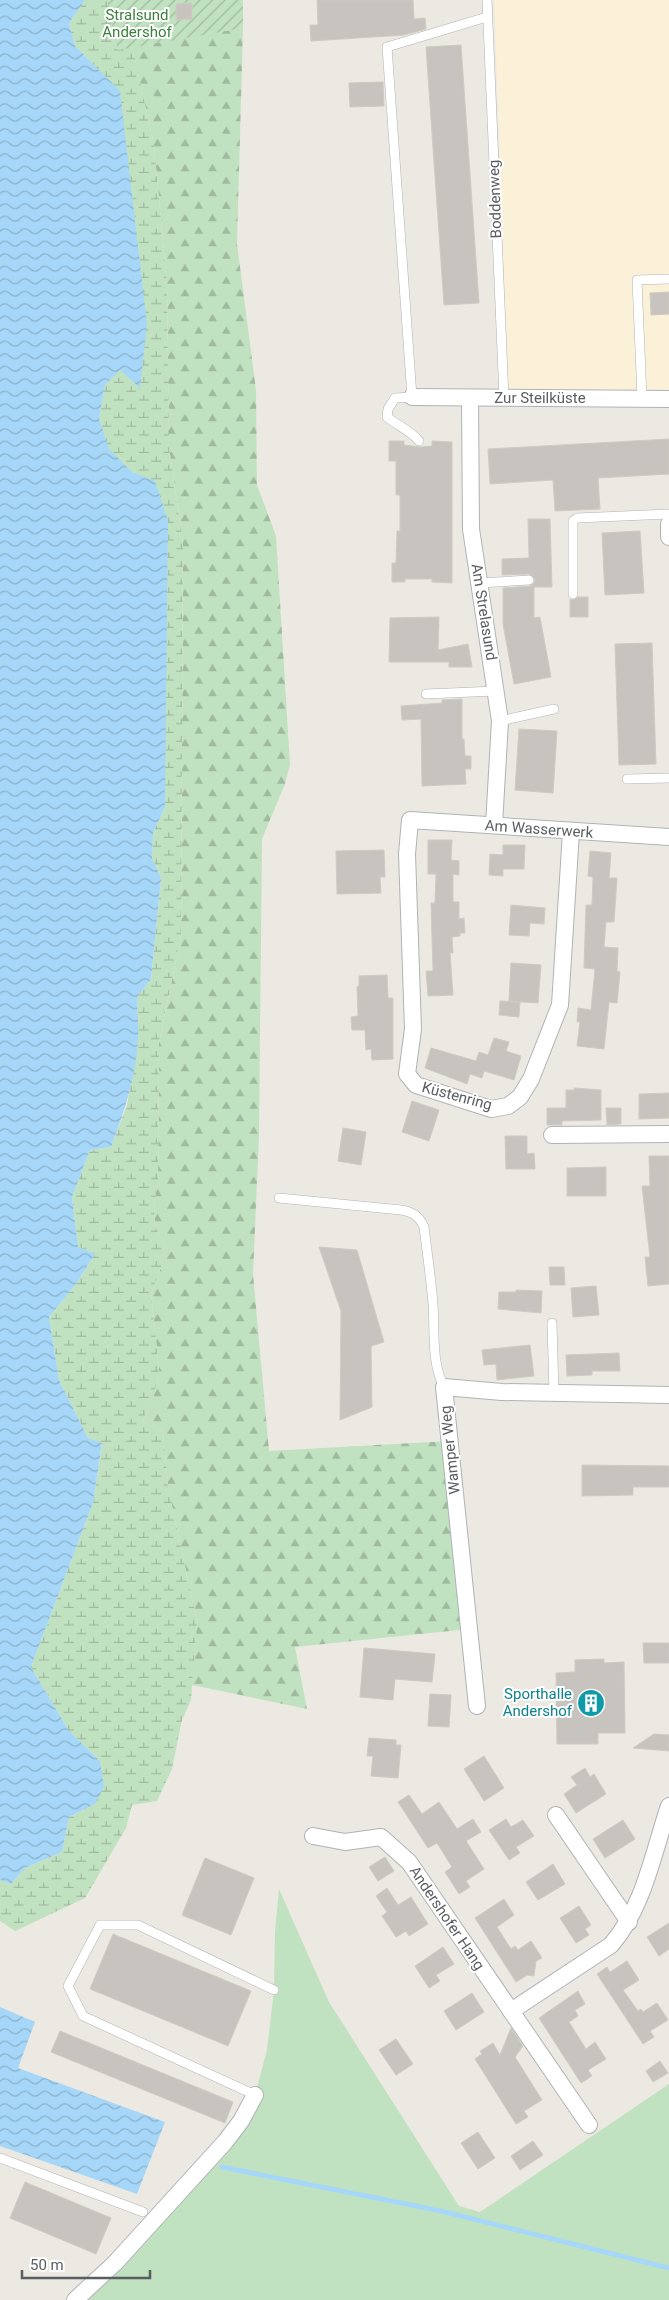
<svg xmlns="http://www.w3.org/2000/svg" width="669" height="2300" font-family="Roboto,sans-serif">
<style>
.commercial{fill:#fbf1d8}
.grass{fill:#c1e2c0}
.forest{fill:url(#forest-firs)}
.wetland{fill:url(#wetland-marsh)}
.garden{fill:url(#garden-furrows)}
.water{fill:url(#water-waves)}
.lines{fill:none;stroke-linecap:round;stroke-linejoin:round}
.stream{stroke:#a6d7f8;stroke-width:5}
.building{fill:#c7c4bf;stroke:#d0cbc1}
.lane-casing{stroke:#afb3b6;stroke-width:10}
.street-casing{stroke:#afb3b6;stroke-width:18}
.lane{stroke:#fff;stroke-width:9}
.street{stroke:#fff;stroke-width:16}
.labels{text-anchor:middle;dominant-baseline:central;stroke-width:4;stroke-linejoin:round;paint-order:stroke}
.park-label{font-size:15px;fill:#3b803b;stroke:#fff}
.street-label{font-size:15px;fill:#5a5e62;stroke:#fff}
.culture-label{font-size:15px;fill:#0d838f;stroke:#fff;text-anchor:end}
</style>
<defs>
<pattern id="forest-firs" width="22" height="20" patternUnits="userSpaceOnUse" patternTransform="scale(1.25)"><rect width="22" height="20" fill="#c1e2c0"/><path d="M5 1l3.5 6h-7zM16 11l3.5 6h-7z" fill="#a0ba9f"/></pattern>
<pattern id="wetland-marsh" width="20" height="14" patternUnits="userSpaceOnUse" patternTransform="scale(1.25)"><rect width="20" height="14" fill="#c1e2c0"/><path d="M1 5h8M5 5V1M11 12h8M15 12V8" fill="none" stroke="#a0ba9f"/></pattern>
<pattern id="garden-furrows" width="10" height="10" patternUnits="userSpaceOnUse" patternTransform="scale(1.25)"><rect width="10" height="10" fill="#c1e2c0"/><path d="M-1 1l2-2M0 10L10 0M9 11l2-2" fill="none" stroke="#a0ba9f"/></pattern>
<pattern id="water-waves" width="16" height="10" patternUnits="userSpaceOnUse" patternTransform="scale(1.25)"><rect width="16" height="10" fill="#a6d7f8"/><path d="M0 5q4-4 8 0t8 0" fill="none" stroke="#8ab2cc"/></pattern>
</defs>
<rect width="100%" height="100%" fill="#ece9e2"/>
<polygon class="commercial" points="494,0 669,0 669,392 508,392"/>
<polygon class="grass" points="279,1889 329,2002 459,2206 480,2212 669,2084 669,2300 75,2300 255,2095 267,2050 274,1990 275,1932"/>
<polygon class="forest" points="243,28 237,244 256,390 257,485 276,536 290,765 285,784 262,839 259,1136 253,1274 269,1451 449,1441 469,1629 295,1647 307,1709 192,1685 197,1622 168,1487 163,1431 142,1422 155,1392 159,1368 151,1294 163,1262 165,1244 155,1227 154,1203 158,1184 159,1042 181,936 183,542 169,448 167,284 154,146 132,46"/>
<polygon class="wetland" points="85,0 122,0 154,146 167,284 169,448 183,542 181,936 159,1042 158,1184 154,1203 155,1227 165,1244 163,1262 151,1294 159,1368 155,1392 142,1422 163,1431 168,1487 197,1622 191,1700 182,1720 172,1769 157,1801 132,1805 126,1828 85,1898 15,1931 0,1921 0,1880 11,1884 25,1868 62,1852 69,1817 95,1804 100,1761 69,1731 31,1667 93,1503 102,1444 88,1438 59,1380 49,1317 76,1284 95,1254 78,1247 72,1197 90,1150 111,1147 127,1105 138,1040 137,997 151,979 161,878 152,858 153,833 165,807 155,482 132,472 109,450 99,418 105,385 120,369 140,387 96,67 75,46 69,23"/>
<polygon class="garden" points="107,0 243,0 243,28 118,50"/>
<g class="water">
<path d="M0 0H85L69 23 75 46 120 91 147 324 140 388 120 370 105 385 99 418 109 449 132 472 155 481 168 520 165 807 153 833 152 858 161 878 151 979 137 997C137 1011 139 1025 138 1039 136 1076 124 1113 111 1147L90 1150 72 1197 78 1247 95 1254 76 1284 49 1317 59 1380 88 1438 102 1443 93 1503 31 1667 69 1731 100 1761 104 1787 95 1804 69 1817 62 1852 25 1868 11 1884 0 1880Z"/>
<polygon points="0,2007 35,2022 18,2068 165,2122 137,2194 0,2146"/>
</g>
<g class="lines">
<polyline class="stream" points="222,2167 441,2211 669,2268"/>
</g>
<g class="building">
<polygon points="317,0 413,0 414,19 425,18 426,29 404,35 311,41 310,25 318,25"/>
<polygon points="192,3 192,19 176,20 176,4"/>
<polygon points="461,45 479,303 444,305 426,47"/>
<polygon points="383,82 384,106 350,107 349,83"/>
<polygon points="669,292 669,314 651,315 650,293"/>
<polygon points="669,439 669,474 598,478 600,509 555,511 553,480 490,484 488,449"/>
<polygon points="389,441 404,441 404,445 420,447 432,446 432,441 452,442 452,583 432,582 432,579 405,579 405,582 392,582 392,563 396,563 397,531 400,531 400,495 396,495 396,461 389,461"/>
<polygon points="528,519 550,519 552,587 534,587 534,618 540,617 551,677 514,684 503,624 503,588 530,586 534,583 535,579 529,574 502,575 502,559 529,558"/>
<polygon points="640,531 644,593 605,595 602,533"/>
<polygon points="578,597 588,597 588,617 570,617 570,599 573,600"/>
<polygon points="439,617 438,650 468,644 472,667 449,667 449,662 389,662 390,618"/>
<polygon points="652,643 656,764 619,765 615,644"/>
<polygon points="462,699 462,739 464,739 465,756 471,756 471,769 465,769 466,784 422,786 421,719 402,720 401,706 442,703 442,700"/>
<polygon points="519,729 557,731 553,793 515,790"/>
<polygon points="428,840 452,840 451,860 459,861 459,875 453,874 453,902 459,902 459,919 464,918 465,933 460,933 460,936 452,937 453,953 450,953 453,995 428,996 426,971 433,971 431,903 435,903 436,874 428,874"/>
<polygon points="503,845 525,845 524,869 503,869 503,876 489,875 490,854 503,855"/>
<polygon points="384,850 385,877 380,877 381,893 337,894 336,851"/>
<polygon points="590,851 611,853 609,878 617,878 614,922 606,922 604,947 618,948 617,971 620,972 617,1003 609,1002 604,1049 577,1046 580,1022 577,1022 578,1008 591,1010 595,969 584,968 586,905 592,905 593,877 588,876"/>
<polygon points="511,905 545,908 544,924 530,923 529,936 509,935"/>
<polygon points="511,963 541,965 538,1003 509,1001"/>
<polygon points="387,975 388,998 393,998 393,1059 372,1060 371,1049 366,1050 365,1030 352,1030 351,1017 358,1016 357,987 359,986 359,976"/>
<polygon points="500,1001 520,1002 519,1017 499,1015"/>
<polygon points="494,1038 509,1042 506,1051 521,1056 514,1080 484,1071 482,1078 470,1074 467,1084 425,1068 431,1048 476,1061 479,1052 488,1055"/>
<polygon points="574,1088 601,1090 601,1120 562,1121 562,1125 547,1125 547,1108 566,1108 566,1090 574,1090"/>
<polygon points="669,1093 669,1118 639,1119 639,1094"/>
<polygon points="412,1101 439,1110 429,1141 402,1132"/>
<polygon points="606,1108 621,1108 621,1124 607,1125"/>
<polygon points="343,1128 366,1132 361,1165 338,1161"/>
<polygon points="505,1136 527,1136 527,1154 534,1153 535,1169 506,1169"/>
<polygon points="649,1156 669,1156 669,1284 648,1286 645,1257 650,1257 642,1186 650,1186"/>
<polygon points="606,1167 606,1196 567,1196 567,1168"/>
<polygon points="319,1247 357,1250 384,1342 371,1346 372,1407 340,1420 341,1311"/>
<polygon points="549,1267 564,1267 565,1285 550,1285"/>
<polygon points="596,1286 599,1315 573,1317 571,1288"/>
<polygon points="516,1290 542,1291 541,1313 498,1309 499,1292 516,1292"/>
<polygon points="530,1345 534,1376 497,1380 496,1364 484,1365 482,1350"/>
<polygon points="619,1353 620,1371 592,1371 592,1375 567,1376 566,1355"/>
<polygon points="582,1465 669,1466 669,1487 633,1487 633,1495 582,1496"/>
<polygon points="643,1643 669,1643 669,1663 644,1663"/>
<polygon points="364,1648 435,1654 432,1682 395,1679 393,1700 360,1697"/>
<polygon points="604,1659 604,1663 624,1662 625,1733 598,1733 598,1744 557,1744 556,1673 575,1672 575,1660"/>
<polygon points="430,1694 451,1695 449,1727 428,1726"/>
<polygon points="654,1734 669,1735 669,1751 633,1748"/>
<polygon points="369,1738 396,1740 396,1745 401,1745 398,1778 371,1776 373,1756 367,1756"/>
<polygon points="484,1756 504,1788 484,1801 464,1769"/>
<polygon points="585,1768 590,1777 594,1774 606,1794 576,1813 564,1794 577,1785 571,1777"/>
<polygon points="409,1795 422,1814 439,1802 457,1829 473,1819 481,1832 466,1841 484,1869 466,1881 470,1887 459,1894 445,1872 452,1867 437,1843 428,1848 398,1802"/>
<polygon points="506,1819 511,1827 523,1820 534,1836 516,1847 520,1853 509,1860 489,1830"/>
<polygon points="623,1820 635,1839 605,1858 593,1839"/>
<polygon points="385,1857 394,1871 378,1881 369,1867"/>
<polygon points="205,1858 254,1878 231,1935 182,1915"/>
<polygon points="553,1864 565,1884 538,1900 526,1882"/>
<polygon points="387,1888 398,1905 411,1897 428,1924 409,1936 406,1931 396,1937 382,1916 387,1912 376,1896"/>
<polygon points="504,1899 514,1915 497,1927 511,1949 515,1946 518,1950 531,1941 542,1958 536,1961 534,1976 527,1975 516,1982 475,1918"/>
<polygon points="579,1906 591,1925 585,1929 589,1935 576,1943 560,1918"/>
<polygon points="669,1923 669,1949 659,1956 647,1937"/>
<polygon points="113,1934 251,1991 228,2046 90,1989"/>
<polygon points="443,1947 454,1964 436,1975 440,1981 429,1988 415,1966"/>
<polygon points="627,1961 639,1980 623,1990 638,2011 641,2009 643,2012 657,2003 668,2020 650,2031 654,2037 643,2044 597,1974 607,1967 610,1972"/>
<polygon points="578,1991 585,2004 575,2010 578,2016 569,2022 586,2049 595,2042 606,2059 588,2070 592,2076 581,2083 539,2018"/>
<polygon points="472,1993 484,2012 456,2030 444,2011"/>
<polygon points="511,2028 523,2046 515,2057 542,2100 524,2111 528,2117 516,2124 475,2059 482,2054 480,2051 493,2043 500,2055"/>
<polygon points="60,2031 233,2102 225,2123 51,2052"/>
<polygon points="396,2039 413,2064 396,2075 379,2050"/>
<polygon points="660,2061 668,2073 653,2082 646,2071"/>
<polygon points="478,2132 495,2158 478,2169 461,2143"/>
<polygon points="533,2141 543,2155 520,2170 511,2156"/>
<polygon points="25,2182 111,2218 96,2254 10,2218"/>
</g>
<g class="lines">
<g class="lane-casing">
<g id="lane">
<polyline points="487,0 504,398"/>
<polyline points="642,398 637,280 669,279"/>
<path d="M419 441C410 430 398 426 387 417L388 409 395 398 412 397 387 47 487 17"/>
<polyline points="479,583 529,580"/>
<polyline points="573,594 573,521 577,518 669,514"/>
<polyline points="426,694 496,691"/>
<polyline points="500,721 554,709"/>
<polyline points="627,779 669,778"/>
<path d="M279 1198 401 1210C413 1212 419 1216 424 1227 427 1252 431 1278 433 1304 435 1331 431 1362 444 1387"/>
<polyline points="552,1323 554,1393"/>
<polyline points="255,2095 83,2016 68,1986 100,1925 138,1925 274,1990"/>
<polyline points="0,2158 143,2212"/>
</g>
</g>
<g class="street-casing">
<g id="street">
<polyline points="412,397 669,399"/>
<polyline points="470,398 471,529 500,721 494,825"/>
<polyline points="669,524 669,537"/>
<polyline points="571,832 560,1005 531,1079 520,1097 508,1106 491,1109 416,1085 407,1074 413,1029 407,854 410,820 669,837"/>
<polyline points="552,1135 669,1134"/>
<polyline points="477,1706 444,1387 502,1392 669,1395"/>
<polyline points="556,1815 629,1922"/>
<path d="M313 1836 345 1842 381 1837 409 1862 511 2011 611 1945C644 1907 653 1853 669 1806"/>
<polyline points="511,2011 589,2125"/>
<polyline points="75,2300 115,2263 225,2142 241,2121 255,2095"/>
</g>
</g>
<use href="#lane" class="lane"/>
<use href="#street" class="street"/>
</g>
<defs>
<g id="building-disc" transform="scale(1.4375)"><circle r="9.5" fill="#0f9aa8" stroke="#fff"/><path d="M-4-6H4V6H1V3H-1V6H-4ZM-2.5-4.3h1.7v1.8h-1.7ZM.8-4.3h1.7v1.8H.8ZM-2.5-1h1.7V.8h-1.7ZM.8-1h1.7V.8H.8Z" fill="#fff"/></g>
</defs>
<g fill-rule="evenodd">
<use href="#building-disc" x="591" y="1703"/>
</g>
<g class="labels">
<g class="park-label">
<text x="137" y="15">Stralsund<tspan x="137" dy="17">Andershof</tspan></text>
</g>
<g class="street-label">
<text transform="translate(495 199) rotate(-92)">Boddenweg</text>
<text x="540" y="398">Zur Steilküste</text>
<text transform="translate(484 612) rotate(81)">Am Strelasund</text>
<text transform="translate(539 829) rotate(4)">Am Wasserwerk</text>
<text transform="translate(457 1096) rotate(15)">Küstenring</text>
<text transform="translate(450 1450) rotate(-96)">Wamper Weg</text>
<text transform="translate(447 1918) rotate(56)">Andershofer Hang</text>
</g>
<g class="culture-label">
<text x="572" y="1694">Sporthalle<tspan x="572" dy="17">Andershof</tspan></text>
</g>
</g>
<path d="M22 2270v8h128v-8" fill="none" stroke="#5a5e62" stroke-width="2.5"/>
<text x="30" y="2270" font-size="15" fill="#5a5e62" stroke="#ffffff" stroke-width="4" paint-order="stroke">50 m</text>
</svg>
